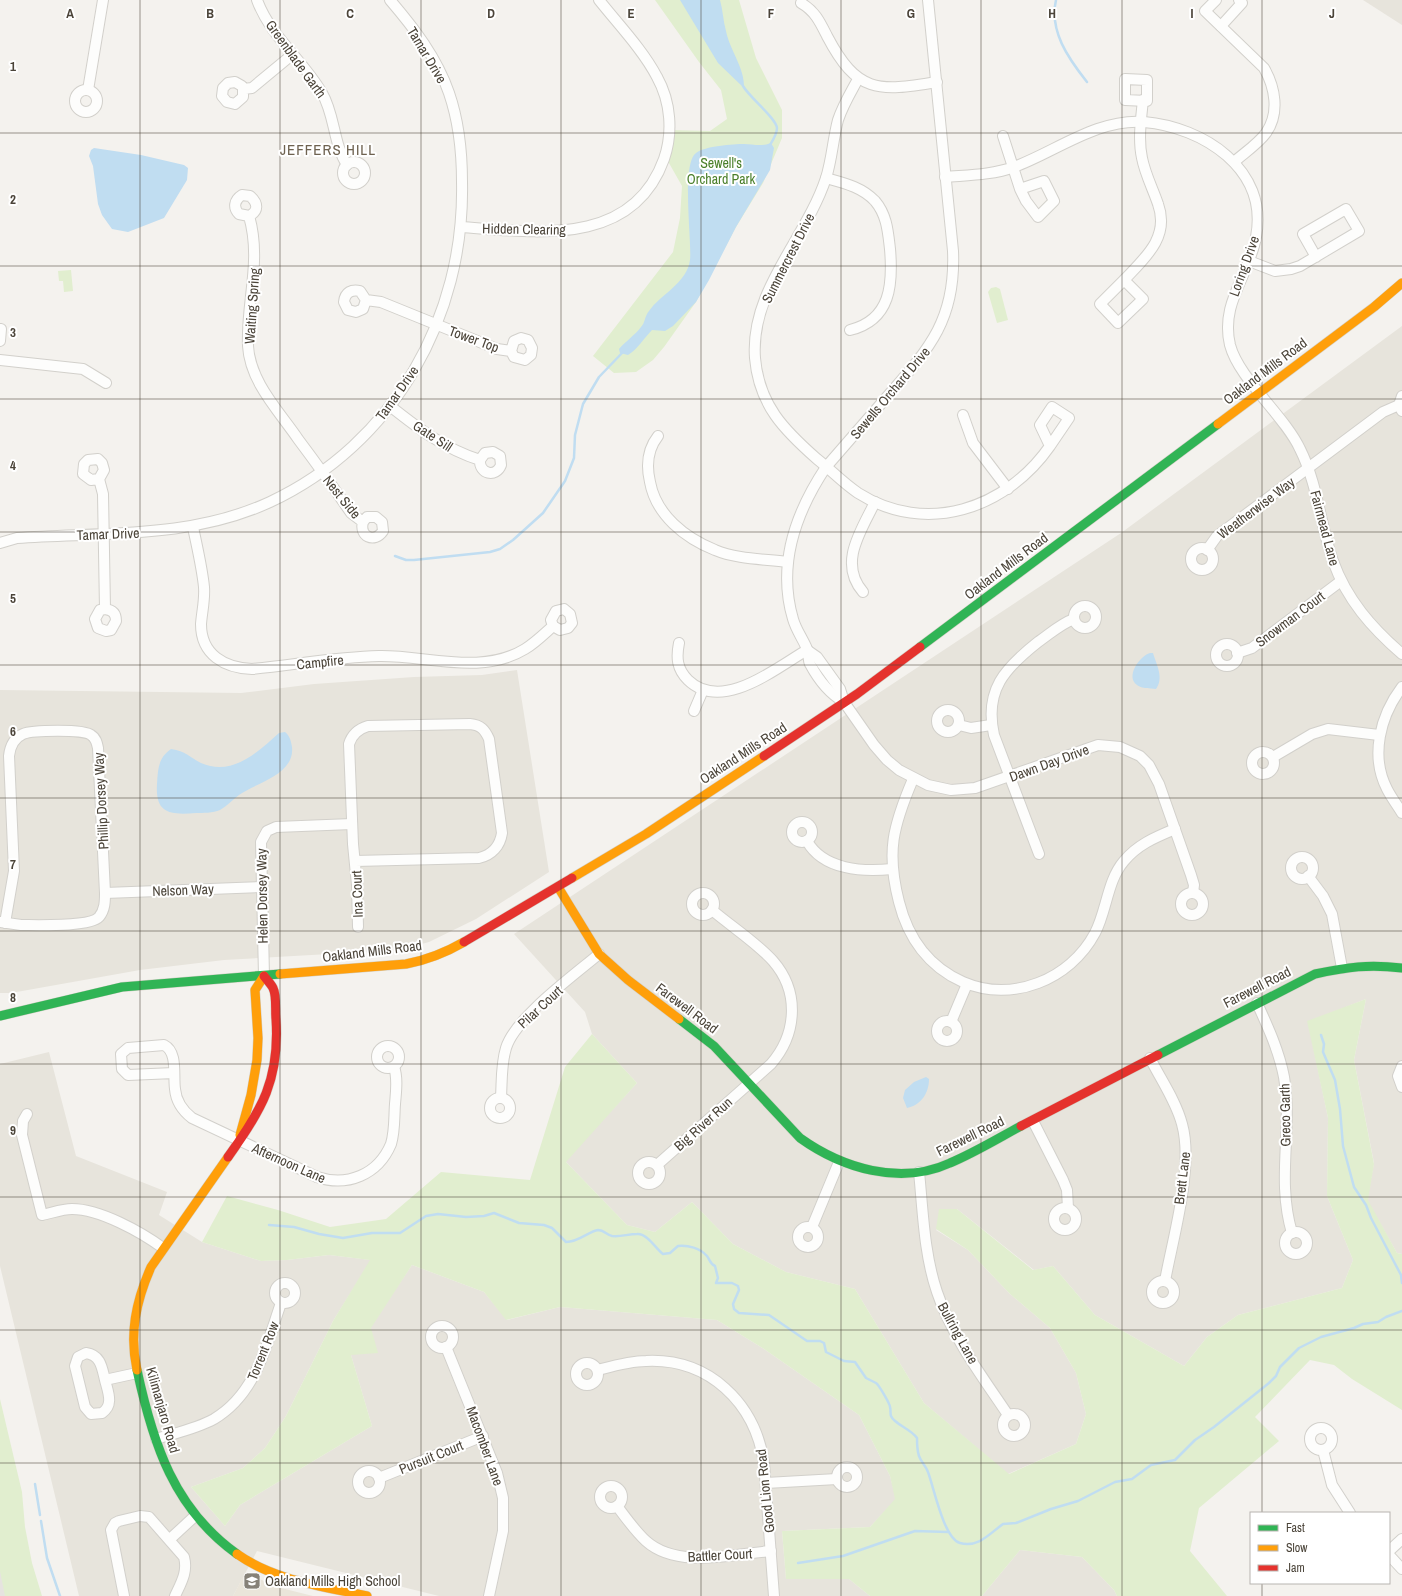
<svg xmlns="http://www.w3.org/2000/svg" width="1402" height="1596" font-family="'Archivo Narrow',sans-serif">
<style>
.residential{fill:#e7e4dc}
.education{fill:#eae5da}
.green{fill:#e1eecf}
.parking{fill:#e6e3df}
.water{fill:#c0ddf1}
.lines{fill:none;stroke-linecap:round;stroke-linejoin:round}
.stream{stroke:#c0ddf1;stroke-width:2.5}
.street-casing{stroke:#d2d0cb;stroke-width:12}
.fast-casing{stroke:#d3cfc5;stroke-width:10}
.slow-casing{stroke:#d3cfc5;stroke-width:10}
.jam-casing{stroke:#d3cfc5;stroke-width:10}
.street{stroke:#fdfdfc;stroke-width:10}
.fast{stroke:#30b455;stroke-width:9}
.slow{stroke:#ff9f0a;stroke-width:9}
.jam{stroke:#e5322d;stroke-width:9}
.grid{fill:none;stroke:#4b4439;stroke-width:1;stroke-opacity:0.55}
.labels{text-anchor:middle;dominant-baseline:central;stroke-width:4;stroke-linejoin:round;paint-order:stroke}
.street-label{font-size:14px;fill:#4b4439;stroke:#fff}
.park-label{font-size:14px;fill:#4a7f2a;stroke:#fff}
.poi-label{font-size:14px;fill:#4b4439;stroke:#fff;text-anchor:start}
.neighbourhood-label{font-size:15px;letter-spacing:1px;fill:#6e6250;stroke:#fff}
.grid-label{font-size:13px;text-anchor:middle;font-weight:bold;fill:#4b4439;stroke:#fff;stroke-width:4;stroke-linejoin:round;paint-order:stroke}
</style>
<rect width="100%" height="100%" fill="#f4f2ee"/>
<g class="residential">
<polygon points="1363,0 1402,0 1402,25"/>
<polygon points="1402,326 1402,1254 1397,1253 1367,1200 1374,1163 1354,1060 1366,999 1308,1022 1328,1118 1327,1196 1353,1260 1342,1288 1238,1315 1207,1337 1184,1366 1095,1315 1053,1266 1034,1270 957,1209 936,1230 968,1250 1010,1294 1050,1328 1076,1373 1086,1414 1076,1444 1008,1474 924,1403 855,1289 786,1272 733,1244 692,1202 655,1232 627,1225 565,1161 637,1083 592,1034 585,1012 514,934 1121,533"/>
<polygon points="517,670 549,872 476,919 429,942 400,950 224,960 140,970 11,993 0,993 0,690 241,693 314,684 414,677 482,675"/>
<polygon points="49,1052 76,1156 167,1192 159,1215 202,1242 261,1261 287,1260 329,1255 371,1260 333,1321 286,1416 265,1448 243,1468 191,1487 225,1526 240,1505 372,1426 351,1355 412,1265 484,1292 507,1320 560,1307 717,1320 764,1349 859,1415 890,1476 896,1499 870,1527 782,1531 786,1579 849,1579 870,1596 439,1596 257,1551 233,1596 79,1596 0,1266 0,1064"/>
<polygon points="1020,1550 1082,1557 1114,1590 1117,1596 982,1596"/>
</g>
<polygon class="education" points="245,1573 281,1588 313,1596 233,1596"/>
<g class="green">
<polygon points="655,0 739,0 756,58 782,110 782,138 763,183 736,227 696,302 664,347 653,360 636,372 614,373 593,356 673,252 680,218 682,186 665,156 669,130 710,131 727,119 721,90 699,62"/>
<polygon points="71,270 73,291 64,292 63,281 59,281 58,271"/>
<polygon points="996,287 1000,289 1008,320 997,323 988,292 991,288"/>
<polygon points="1366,999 1354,1060 1374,1164 1368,1200 1397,1253 1402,1254 1402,1410 1352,1379 1334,1365 1310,1360 1255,1417 1279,1441 1199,1508 1190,1551 1227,1596 1117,1596 1114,1590 1082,1557 1020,1550 982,1596 870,1596 849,1579 786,1579 782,1531 870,1527 895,1499 890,1476 859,1415 764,1349 717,1320 560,1307 506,1320 484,1292 412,1265 371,1328 378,1353 351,1355 372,1426 240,1505 225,1526 191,1487 243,1468 265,1448 286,1416 333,1321 370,1260 329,1255 287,1260 261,1261 202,1242 227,1196 278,1210 330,1227 386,1219 441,1172 530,1180 565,1067 592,1034 637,1083 566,1162 627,1225 655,1232 692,1202 733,1244 786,1272 855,1289 924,1403 1009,1474 1076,1444 1086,1414 1076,1373 1050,1328 1010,1294 968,1250 936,1229 939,1209 957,1209 1033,1270 1053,1266 1095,1315 1184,1366 1207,1337 1238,1315 1342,1288 1353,1260 1327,1196 1328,1118 1307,1021"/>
<polygon points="0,1399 22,1492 25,1527 32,1563 42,1596 0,1596"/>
</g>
<polygon class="parking" points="0,1571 5,1596 0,1596"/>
<g class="water">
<path d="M680 0H720C723 10 723 21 726 31 730 51 745 68 744 88L718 63Z"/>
<path d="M771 143 774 148 770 170 736 227 709 280 696 302 673 326 665 331 652 330C644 338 638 349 628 355L620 353 619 349C626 341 635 335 641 327 645 323 645 315 649 311 661 294 687 283 690 260 692 240 681 164 696 153 705 146 733 144 744 144 753 144 761 147 771 143Z"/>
<polygon points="94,148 141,155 184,165 188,168 187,180 164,218 128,232 112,229 102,215 98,204 93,166 89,156 91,150"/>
<path d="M1150 653H1153C1157 666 1164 678 1156 689 1150 688 1142 689 1137 685 1125 676 1140 656 1150 653Z"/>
<path d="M285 732C290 736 291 741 292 747 295 775 255 783 239 795 232 800 227 806 220 810 213 813 203 813 196 813 170 815 155 814 157 784 158 769 158 758 171 749 186 751 189 757 201 763 232 777 258 752 279 733Z"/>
<path d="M926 1077 929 1079C929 1093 921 1105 907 1108L903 1098 905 1090 914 1082Z"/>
</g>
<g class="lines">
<g class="stream">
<path d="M1056 0C1049 31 1068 58 1087 82"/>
<path d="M743 86C750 98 776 118 777 128 777 134 773 140 770 145"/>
<polyline points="395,556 406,560 414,560 490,552 500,549 513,540 543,513 565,481 574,458 575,435 583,404 599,377 623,352"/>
<polyline points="1321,1035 1324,1044 1323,1052 1335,1080 1340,1109 1343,1146 1354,1187 1366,1205 1371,1218 1392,1258 1401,1275 1402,1283"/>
<path d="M269 1225 294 1227 319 1234 343 1238 372 1233H400L426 1216 438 1214 466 1217 484 1216 494 1213 519 1223 544 1225 552 1228 566 1242C579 1242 589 1231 598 1230 604 1230 607 1235 612 1236 621 1237 628 1234 637 1234 647 1233 656 1249 663 1254L670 1253 678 1246C688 1245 700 1248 707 1256 710 1260 710 1264 715 1266L718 1278 716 1283H732L738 1286 739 1290 733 1304 734 1309 739 1313 769 1315 807 1341H820L824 1343 826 1352 844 1361 855 1362 866 1378 876 1383C879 1385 890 1404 890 1407 891 1410 890 1414 891 1416 894 1424 911 1429 917 1438 917 1444 917 1450 919 1456 921 1462 926 1466 928 1472 934 1488 944 1539 960 1543 979 1548 990 1533 1003 1524L1016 1523 1051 1509 1078 1501 1115 1482 1132 1479 1151 1465 1175 1460 1195 1440 1214 1427 1269 1383 1276 1376 1280 1367 1299 1348 1321 1337 1354 1328 1363 1324 1378 1322 1386 1317 1402 1311"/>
<polyline points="35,1484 40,1515"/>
<polyline points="41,1521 47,1558 60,1596"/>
<polyline points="798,1563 843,1556 915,1531 948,1532"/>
</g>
<g class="street-casing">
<g id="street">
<path d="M257 0C270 36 303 60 322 93 335 115 333 143 347 165"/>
<path d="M1216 0 1205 11 1264 68C1275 87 1280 113 1266 133 1258 144 1244 153 1234 162"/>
<path d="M801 3C815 11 820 22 827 36 857 93 877 92 937 82"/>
<polyline points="1221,26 1242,3 1239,0"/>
<path d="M858 79C851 92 843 105 838 120 833 139 832 159 826 178 806 239 750 290 755 358 759 405 784 430 817 459 831 470 843 483 858 493 926 536 1006 509 1050 446L1040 425 1052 407 1069 418 1050 446"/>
<polygon points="1125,79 1147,80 1147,101 1125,100"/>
<polyline points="243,89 243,97 235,104 227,102 222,96 223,88 228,83 235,82 242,86 243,89 252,88 293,54"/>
<polyline points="88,90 103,0"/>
<circle cx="86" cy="101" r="11"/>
<polyline points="1003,136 1020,189 1044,181 1054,201 1038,217 1026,201 1020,189"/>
<circle cx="354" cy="173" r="11"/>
<path d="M945 177C968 175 992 175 1014 167 1055 152 1098 118 1144 122 1203 127 1269 169 1256 237 1249 276 1220 303 1230 345 1239 379 1284 415 1300 449 1318 485 1320 524 1333 561 1347 600 1372 628 1402 654"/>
<path d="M826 178C844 183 862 187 875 201 887 215 888 232 890 249 893 284 891 320 850 330"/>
<path d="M249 216 239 214C233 208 234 200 242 195L250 196C258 203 259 211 249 216 262 261 246 302 248 346 250 382 279 411 298 439 316 463 334 488 351 513L363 522C359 536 374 544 383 531L382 522 376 517H367L363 522"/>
<path d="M461 227C535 232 632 248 664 159 673 133 671 102 657 77 643 50 618 24 599 0"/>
<polyline points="1249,261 1275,271 1291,269 1300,266 1359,231 1346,209 1303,234 1316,257"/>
<path d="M1124 280 1100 304 1118 323 1143 299 1124 280C1145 258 1170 237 1158 204 1153 189 1145 174 1142 158 1138 140 1141 119 1143 100"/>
<path d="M366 300 363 309 356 312 348 310 344 302C345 292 352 289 360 291L366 300 381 302 497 349 511 351 514 341 521 338 528 340 532 348 531 355 525 360 514 357 511 351"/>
<polyline points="0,341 1,329"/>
<polyline points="0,360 83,369 106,383"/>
<polyline points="1402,396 1399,405 1402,411"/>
<path d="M390 406C419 429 445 449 480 460 479 474 496 478 501 465L500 456 493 452 485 453 480 460"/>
<polyline points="963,415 973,443 1008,489"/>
<path d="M658 436C647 450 646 465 650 482 656 515 685 538 715 550 736 559 764 559 787 562"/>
<path d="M99 479 91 480 83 474 84 464 88 460 98 459 102 463 104 470 99 479 103 494 105 609 100 610 95 619 98 628 106 631 111 630 116 621C116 614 113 610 105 609"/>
<path d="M193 527C197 547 202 567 204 587 205 600 202 611 201 624 201 655 225 668 252 669 294 665 336 657 379 656 426 655 481 676 525 649 535 643 544 634 553 626L551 620 556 611 564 609 570 614 572 623 568 628 560 630 553 626"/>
<path d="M0 543 17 538C103 532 190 539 270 502 394 444 465 317 462 182 462 153 459 122 449 93 437 58 414 28 390 0"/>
<circle cx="1202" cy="559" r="11"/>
<polyline points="1207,550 1217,536 1383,412 1399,405"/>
<path d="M863 592C838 563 861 531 875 502"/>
<circle cx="1085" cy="617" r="11"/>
<path d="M679 643C676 658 677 669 688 680 722 713 776 668 807 650"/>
<circle cx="1227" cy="655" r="11"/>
<polyline points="807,650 817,657 840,689 844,702 874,745 887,760 899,770 928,785 951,790 975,788 1098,745 1120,747 1140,756 1149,765 1159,784 1191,875 1194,885 1193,893"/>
<polyline points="1237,653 1252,648 1341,581"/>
<path d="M1402 687C1380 716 1370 756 1387 789 1391 797 1397 805 1402 813"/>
<path d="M844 702C830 694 818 679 810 664 808 660 809 654 807 649 803 639 796 630 793 619 777 565 796 512 826 467 846 444 866 421 886 398 929 349 956 320 953 251L928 0"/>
<circle cx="948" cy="721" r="11"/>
<polyline points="694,711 703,690"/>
<polyline points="959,725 971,728 991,725"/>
<circle cx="1263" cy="763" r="11"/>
<polyline points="1273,757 1312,734 1328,729 1379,735"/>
<path d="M913 779C893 826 886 852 899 902 908 938 929 967 963 982 1012 1003 1070 980 1095 933 1107 910 1107 881 1124 861 1138 844 1156 837 1175 829"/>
<circle cx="802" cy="832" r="10"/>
<path d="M807 841C823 870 863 872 892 869"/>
<path d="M1039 854 994 735C984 690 1005 668 1038 642 1050 634 1060 624 1074 619"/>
<circle cx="1302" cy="868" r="11"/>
<path d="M355 861 479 858C492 855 500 846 502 833L489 739C485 730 481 725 470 724L368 726C358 729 352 734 349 744L353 844 357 885 358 927"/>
<polyline points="1308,876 1323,896 1332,914 1342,968"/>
<polyline points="105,893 261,887"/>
<circle cx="1192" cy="904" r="11"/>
<circle cx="703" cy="904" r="11"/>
<path d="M0 922 21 925C37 925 90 927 99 917 105 910 105 901 105 893L98 748C97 743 96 738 91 735 84 729 32 730 23 734 14 738 10 747 9 756L14 871 5 923"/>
<polyline points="264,976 261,842 267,831 276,827 352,824"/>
<path d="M1257 1003C1268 1027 1279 1051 1284 1077 1293 1131 1276 1178 1292 1233"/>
<circle cx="947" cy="1031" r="10"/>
<polyline points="951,1022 967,984"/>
<circle cx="388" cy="1057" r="11"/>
<path d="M1150 1058C1161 1080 1176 1101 1182 1124 1194 1167 1173 1237 1165 1281"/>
<polyline points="1402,1066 1398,1076 1402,1087"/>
<path d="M174 1073 128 1075 122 1069 121 1054 128 1048 164 1045C178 1052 173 1075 175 1089 176 1101 183 1111 192 1118L317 1177C347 1187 378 1175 391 1144 395 1131 394 1117 395 1104 396 1092 398 1078 394 1067"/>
<path d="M501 1097C502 1081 501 1064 506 1048 515 1018 573 976 599 954"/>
<circle cx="500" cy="1108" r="10"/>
<path d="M27 1114 23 1121 22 1135 42 1215C52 1213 62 1209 72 1209 100 1209 141 1232 163 1248"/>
<polyline points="1033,1121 1063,1180 1067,1190 1068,1208"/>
<circle cx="649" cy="1173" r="11"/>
<path d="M657 1165 771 1064C797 1034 800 992 773 961 756 942 732 927 712 910"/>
<path d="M919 1172C923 1211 924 1254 937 1292 952 1337 982 1376 1008 1415"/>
<circle cx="1065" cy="1219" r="11"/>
<circle cx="808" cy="1237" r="10"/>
<polyline points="812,1227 839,1162"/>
<circle cx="1296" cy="1243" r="11"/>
<circle cx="1163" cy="1292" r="11"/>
<circle cx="285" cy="1293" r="10"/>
<circle cx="442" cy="1337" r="11"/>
<polyline points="446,1347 497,1473 503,1498 503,1531 489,1596"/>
<circle cx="587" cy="1374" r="11"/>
<path d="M598 1370C613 1366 630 1361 646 1361 709 1358 755 1403 764 1463L774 1596"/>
<path d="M105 1380C108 1392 114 1405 102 1413L91 1414 85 1407 75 1366 78 1357 86 1353C101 1355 102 1368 105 1380L137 1373"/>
<circle cx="1014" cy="1425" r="11"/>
<circle cx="1321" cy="1439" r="11"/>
<path d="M156 1439C175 1433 196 1429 214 1419 256 1394 266 1346 281 1303"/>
<polyline points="1323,1450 1332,1485 1350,1513"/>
<circle cx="847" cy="1477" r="10"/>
<circle cx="369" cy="1482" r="11"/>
<polyline points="379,1478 483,1436"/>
<polyline points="766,1483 837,1479"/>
<circle cx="611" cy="1497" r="11"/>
<path d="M617 1506C626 1518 635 1531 646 1541 677 1569 733 1554 771 1551"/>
<polyline points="170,1539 195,1516"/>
<polyline points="1389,1551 1402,1539"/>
<polyline points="1389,1555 1402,1569"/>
<path d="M124 1596 111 1530 115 1523 119 1521 140 1516 149 1517 184 1557C188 1572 181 1583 175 1596"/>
</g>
</g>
<g class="fast-casing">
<g id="fast">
<polyline points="920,647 1218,424"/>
<polyline points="0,1016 122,987 280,974"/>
<path d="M679 1019 714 1046 800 1138C842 1168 900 1186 950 1163 974 1153 997 1139 1021 1126"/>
<path d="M1158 1055 1315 974C1348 967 1368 964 1402 968"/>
<path d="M137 1370C153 1444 174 1509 237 1554"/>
</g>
</g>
<g class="slow-casing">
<g id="slow">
<polyline points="1218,424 1374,307 1402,283"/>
<polyline points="572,878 646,834 764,756"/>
<polyline points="558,887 599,954 628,980 679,1019"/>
<path d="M280 974 406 964C427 960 445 953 464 942"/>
<polyline points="240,1135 251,1095 257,1060 258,1038 255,990 264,976"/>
<path d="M137 1370C129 1334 136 1301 151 1267L228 1157"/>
<path d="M237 1554C275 1581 323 1586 367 1596"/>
</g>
</g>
<g class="jam-casing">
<g id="jam">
<polyline points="764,756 857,694 920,647"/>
<polyline points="464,942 572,878"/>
<polyline points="1021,1126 1158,1055"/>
<path d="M228 1157C262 1110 280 1079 276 1019 275 1010 277 996 273 988 271 984 267 980 264 976"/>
</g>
</g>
<use href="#street" class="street"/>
<use href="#fast" class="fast"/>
<use href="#slow" class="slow"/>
<use href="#jam" class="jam"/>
</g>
<path class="grid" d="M140 0V1596M280 0V1596M421 0V1596M561 0V1596M701 0V1596M841 0V1596M981 0V1596M1122 0V1596M1262 0V1513M0 133H1402M0 266H1402M0 399H1402M0 532H1402M0 665H1402M0 798H1402M0 931H1402M0 1064H1402M0 1197H1402M0 1330H1402M0 1463H1402M1262 1583V1596"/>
<defs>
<g id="school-square" transform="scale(0.9)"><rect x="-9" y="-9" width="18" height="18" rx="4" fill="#868178" stroke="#fff"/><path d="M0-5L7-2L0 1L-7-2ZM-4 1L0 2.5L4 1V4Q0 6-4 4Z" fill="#fff"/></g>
</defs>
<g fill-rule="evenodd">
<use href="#school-square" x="252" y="1581"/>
</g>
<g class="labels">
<g class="street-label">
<text transform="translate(427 55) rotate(59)">Tamar Drive</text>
<text transform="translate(296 59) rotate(54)">Greenblade Garth</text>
<text transform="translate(524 229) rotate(1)">Hidden Clearing</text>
<text transform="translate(788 258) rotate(-63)">Summercrest Drive</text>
<text transform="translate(1244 266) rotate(-70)">Loring Drive</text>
<text transform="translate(252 306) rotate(-86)">Waiting Spring</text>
<text transform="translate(474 339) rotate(20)">Tower Top</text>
<text transform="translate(1265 371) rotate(-37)">Oakland Mills Road</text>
<text transform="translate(397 393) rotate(-55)">Tamar Drive</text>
<text transform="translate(890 393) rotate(-50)">Sewells Orchard Drive</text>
<text transform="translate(433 436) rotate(33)">Gate Sill</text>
<text transform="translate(342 497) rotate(51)">Nest Side</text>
<text transform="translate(1256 508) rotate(-37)">Weatherwise Way</text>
<text transform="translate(1325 528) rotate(75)">Fairmead Lane</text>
<text transform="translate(108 534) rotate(-2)">Tamar Drive</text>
<text transform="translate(1006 566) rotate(-37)">Oakland Mills Road</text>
<text transform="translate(1290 619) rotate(-37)">Snowman Court</text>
<text transform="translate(320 662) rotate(-6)">Campfire</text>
<text transform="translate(743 753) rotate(-33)">Oakland Mills Road</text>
<text transform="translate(1049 763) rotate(-20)">Dawn Day Drive</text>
<text transform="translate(101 801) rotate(-93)">Phillip Dorsey Way</text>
<text transform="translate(183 890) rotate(-2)">Nelson Way</text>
<text transform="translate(357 894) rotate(-92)">Ina Court</text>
<text transform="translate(262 896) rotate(-91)">Helen Dorsey Way</text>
<text transform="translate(372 951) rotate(-7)">Oakland Mills Road</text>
<text transform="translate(1257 987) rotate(-27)">Farewell Road</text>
<text transform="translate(540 1007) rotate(-43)">Pilar Court</text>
<text transform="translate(687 1008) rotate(37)">Farewell Road</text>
<text transform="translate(1285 1115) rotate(-91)">Greco Garth</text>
<text transform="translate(703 1124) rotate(-42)">Big River Run</text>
<text transform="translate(970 1136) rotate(-26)">Farewell Road</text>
<text transform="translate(289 1163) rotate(24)">Afternoon Lane</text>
<text transform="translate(1182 1178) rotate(-83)">Brett Lane</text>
<text transform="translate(958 1333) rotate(61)">Bullring Lane</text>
<text transform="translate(263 1351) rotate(-68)">Torrent Row</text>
<text transform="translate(163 1410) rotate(74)">Kilimanjaro Road</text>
<text transform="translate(485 1446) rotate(70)">Macomber Lane</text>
<text transform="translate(431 1457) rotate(-22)">Pursuit Court</text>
<text transform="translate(765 1491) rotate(-96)">Good Lion Road</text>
<text transform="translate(720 1555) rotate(-3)">Battler Court</text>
</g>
<g class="park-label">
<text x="721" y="163">Sewell's<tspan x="721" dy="16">Orchard Park</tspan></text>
</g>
<g class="poi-label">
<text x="265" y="1581">Oakland Mills High School</text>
</g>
<g class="neighbourhood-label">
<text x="328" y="149">JEFFERS HILL</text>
</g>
</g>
<g class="grid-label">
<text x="70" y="18">A</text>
<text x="210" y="18">B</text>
<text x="350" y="18">C</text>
<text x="491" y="18">D</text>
<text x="631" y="18">E</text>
<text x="771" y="18">F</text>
<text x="911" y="18">G</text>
<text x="1052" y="18">H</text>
<text x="1192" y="18">I</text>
<text x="1332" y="18">J</text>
<text x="13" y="71">1</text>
<text x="13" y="204">2</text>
<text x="13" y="337">3</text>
<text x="13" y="470">4</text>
<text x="13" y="603">5</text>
<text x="13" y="736">6</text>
<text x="13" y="869">7</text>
<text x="13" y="1002">8</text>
<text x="13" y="1135">9</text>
</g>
<rect x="1250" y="1512" width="140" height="72" fill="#ffffff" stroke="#b7b4b0"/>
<rect x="1258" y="1525" width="20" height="6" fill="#30b455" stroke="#b7b4b0"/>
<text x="1286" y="1532" font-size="12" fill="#4b4439">Fast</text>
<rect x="1258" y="1545" width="20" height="6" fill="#ff9f0a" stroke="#b7b4b0"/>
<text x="1286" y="1552" font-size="12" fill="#4b4439">Slow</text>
<rect x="1258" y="1565" width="20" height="6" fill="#e5322d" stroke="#b7b4b0"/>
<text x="1286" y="1572" font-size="12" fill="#4b4439">Jam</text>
</svg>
